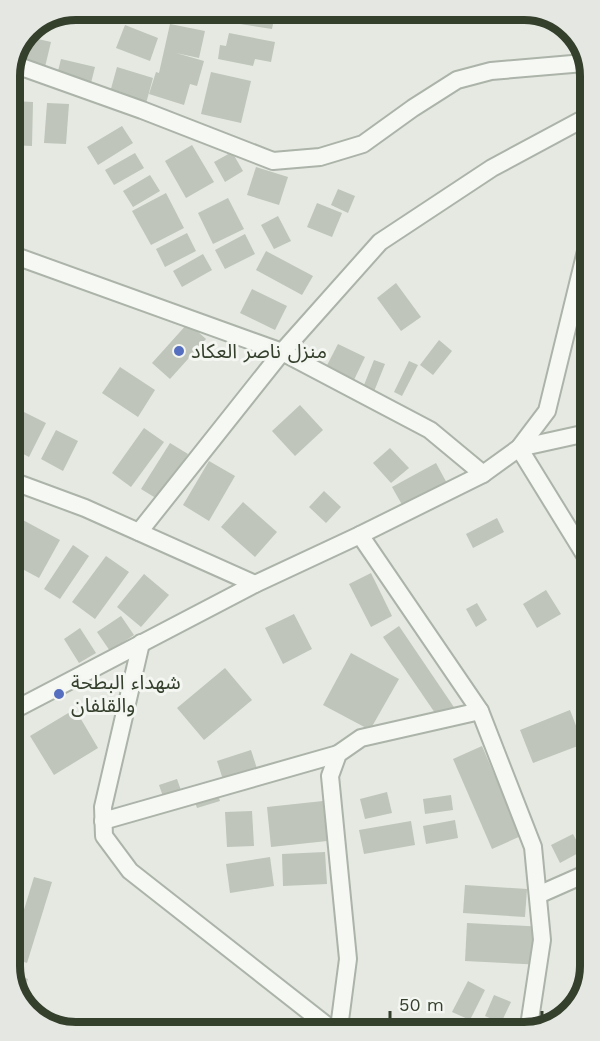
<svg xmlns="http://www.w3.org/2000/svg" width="600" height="1041" font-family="'Work Sans','Noto Sans Arabic',sans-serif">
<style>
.building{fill:#bfc5ba}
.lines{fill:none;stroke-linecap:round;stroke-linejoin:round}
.minor-casing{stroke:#acb3a8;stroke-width:20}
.minor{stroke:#f6f8f4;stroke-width:16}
.poi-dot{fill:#566ebf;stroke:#f4f6f2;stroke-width:2}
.labels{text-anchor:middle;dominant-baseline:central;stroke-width:6;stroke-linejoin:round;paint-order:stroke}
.poi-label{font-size:20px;fill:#343f2c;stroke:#f4f6f2;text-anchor:start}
.rim{fill:none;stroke:#343f2c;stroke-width:8}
</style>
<rect width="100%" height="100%" fill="#e5e9e2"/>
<g class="building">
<polygon points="236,9 276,9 272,29 234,23"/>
<polygon points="170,24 205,31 199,58 176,53 204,61 197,86 190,84 184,105 149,94 156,72 159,73"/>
<polygon points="125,25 158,38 150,61 116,48"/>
<polygon points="229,33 275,42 271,62 255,59 253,66 218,59 220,45 226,46"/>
<polygon points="25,36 51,42 44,71 12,64"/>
<polygon points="61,59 95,67 89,91 55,83"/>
<polygon points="117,67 153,78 145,107 109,96"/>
<polygon points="211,72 251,81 241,123 201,114"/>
<polygon points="12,101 33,102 32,146 11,145"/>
<polygon points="47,103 69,104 66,144 44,143"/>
<polygon points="122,126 133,143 98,165 87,147"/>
<polygon points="192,145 214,182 186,198 165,161"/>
<polygon points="232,152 243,171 225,182 214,162"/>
<polygon points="135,153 144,168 114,185 105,170"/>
<polygon points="256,167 288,177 279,205 247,195"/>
<polygon points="150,175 160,191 133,207 123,191"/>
<polygon points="338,189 355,196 348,213 331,205"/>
<polygon points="166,193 184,228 151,245 132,211"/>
<polygon points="228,198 244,229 213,244 198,213"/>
<polygon points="317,203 342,213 332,237 307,227"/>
<polygon points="278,216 291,241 274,249 261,225"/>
<polygon points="187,233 196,251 165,267 156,249"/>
<polygon points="245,234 255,254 225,269 215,250"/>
<polygon points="266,251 313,276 302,295 256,270"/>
<polygon points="203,254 212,270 182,287 173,271"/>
<polygon points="396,283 421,317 401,331 377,298"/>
<polygon points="252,289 287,306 275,330 240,313"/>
<polygon points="188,323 206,339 170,379 152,363"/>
<polygon points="439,340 452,351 433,375 420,365"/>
<polygon points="338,344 365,357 352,384 324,371"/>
<polygon points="374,360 385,364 373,394 362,390"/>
<polygon points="409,361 418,365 402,396 394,392"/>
<polygon points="120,367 155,390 138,417 102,393"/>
<polygon points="300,405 323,430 295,456 272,431"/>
<polygon points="16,408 46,423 29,457 12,448 12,417"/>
<polygon points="144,428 164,442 131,487 112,473"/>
<polygon points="56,430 78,441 63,471 41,459"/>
<polygon points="170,443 188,454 159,500 141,489"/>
<polygon points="390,448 409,468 391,483 373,463"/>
<polygon points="209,461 235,476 209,521 183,505"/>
<polygon points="436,463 449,487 405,510 392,487"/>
<polygon points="324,491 341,507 326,523 309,507"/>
<polygon points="243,502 277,532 255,557 221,527"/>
<polygon points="497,518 504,532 473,548 466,534"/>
<polygon points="21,519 60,540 39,578 13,564 12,534"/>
<polygon points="73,545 89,556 60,599 44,589"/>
<polygon points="106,556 129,572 95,619 72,602"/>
<polygon points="371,573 392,616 371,627 349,584"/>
<polygon points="144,574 169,595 141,627 117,607"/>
<polygon points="546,590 561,614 537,628 523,604"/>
<polygon points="477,603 487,620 476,627 466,609"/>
<polygon points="294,614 312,649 283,664 265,628"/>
<polygon points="121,616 134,635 110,651 97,632"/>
<polygon points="399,626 462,719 446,729 383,637"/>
<polygon points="80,628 96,653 79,663 64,639"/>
<polygon points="351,653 399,679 370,730 323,705"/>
<polygon points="225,668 252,700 204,740 177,708"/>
<polygon points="589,698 589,718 582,701"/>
<polygon points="75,709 98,748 54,775 30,736"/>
<polygon points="570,710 583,744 533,763 520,730"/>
<polygon points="482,746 521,836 492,849 453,759"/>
<polygon points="251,750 260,778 226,789 217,761"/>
<polygon points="177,779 184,799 166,805 159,785"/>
<polygon points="213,780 220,801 197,808 190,787"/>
<polygon points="387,792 392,813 365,819 360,799"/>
<polygon points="451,795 453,810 425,814 423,799"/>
<polygon points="323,801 327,841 271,847 267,807"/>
<polygon points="252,811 254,846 227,847 225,812"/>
<polygon points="590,817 590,846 578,824"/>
<polygon points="455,820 458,838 426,844 423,826"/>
<polygon points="411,821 415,845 364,854 359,830"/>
<polygon points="573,834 582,851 560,863 551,845"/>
<polygon points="325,852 327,884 283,886 282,854"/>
<polygon points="270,857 274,886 230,893 226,864"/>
<polygon points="34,877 52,882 27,963 15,959 15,939"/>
<polygon points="465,885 527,889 525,917 463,913"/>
<polygon points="467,923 546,927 544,965 465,961"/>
<polygon points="586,927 591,927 591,950 590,950"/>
<polygon points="16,975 28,979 21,1001 16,995"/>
<polygon points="468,981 485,990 470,1020 452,1012"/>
<polygon points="494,995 511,1002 501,1023 485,1016"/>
</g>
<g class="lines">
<g class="minor-casing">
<g id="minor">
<polyline points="13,64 142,110 273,161 320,157 363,144 413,108 457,80 491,71 584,63"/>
<polyline points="10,254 282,352 430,430 483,474"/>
<polyline points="519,448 588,560"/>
<polyline points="519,448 587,433"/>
<polyline points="12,481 85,508 255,584"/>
<polyline points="139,532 282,352 380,242 492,168 585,118"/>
<polyline points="360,535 480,711 533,847 542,940 529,1026"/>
<polyline points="141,643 103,807 104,836 130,871 330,1028"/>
<polyline points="14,710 255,584 360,535 483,474 519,448 547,411 586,251"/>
<polyline points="103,821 338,754"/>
<polyline points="538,895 590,872"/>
<polyline points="339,1028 348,959 330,776 338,754 361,738 480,711"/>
</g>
</g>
<use href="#minor" class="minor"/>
</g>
<g class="poi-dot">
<circle cx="179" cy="351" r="6"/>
<circle cx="59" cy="694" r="6"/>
</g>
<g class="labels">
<g class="poi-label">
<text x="191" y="351">منزل ناصر العكاد</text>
<text x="71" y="682">شهداء البطحة<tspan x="71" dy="23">والقلفان</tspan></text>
</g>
</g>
<path d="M0 0H600V1041H0ZM76 20H524A56 56 0 0 1 580 76V966A56 56 0 0 1 524 1022H76A56 56 0 0 1 20 966V76A56 56 0 0 1 76 20Z" fill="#e5e7e2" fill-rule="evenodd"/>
<path class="rim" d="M76 20H524A56 56 0 0 1 580 76V966A56 56 0 0 1 524 1022H76A56 56 0 0 1 20 966V76A56 56 0 0 1 76 20Z"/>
<path d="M390 1011v9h152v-9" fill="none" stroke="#343f2c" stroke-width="3"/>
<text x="399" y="1011" font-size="18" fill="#343f2c" stroke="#f4f6f2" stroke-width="4.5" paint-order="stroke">50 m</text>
</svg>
